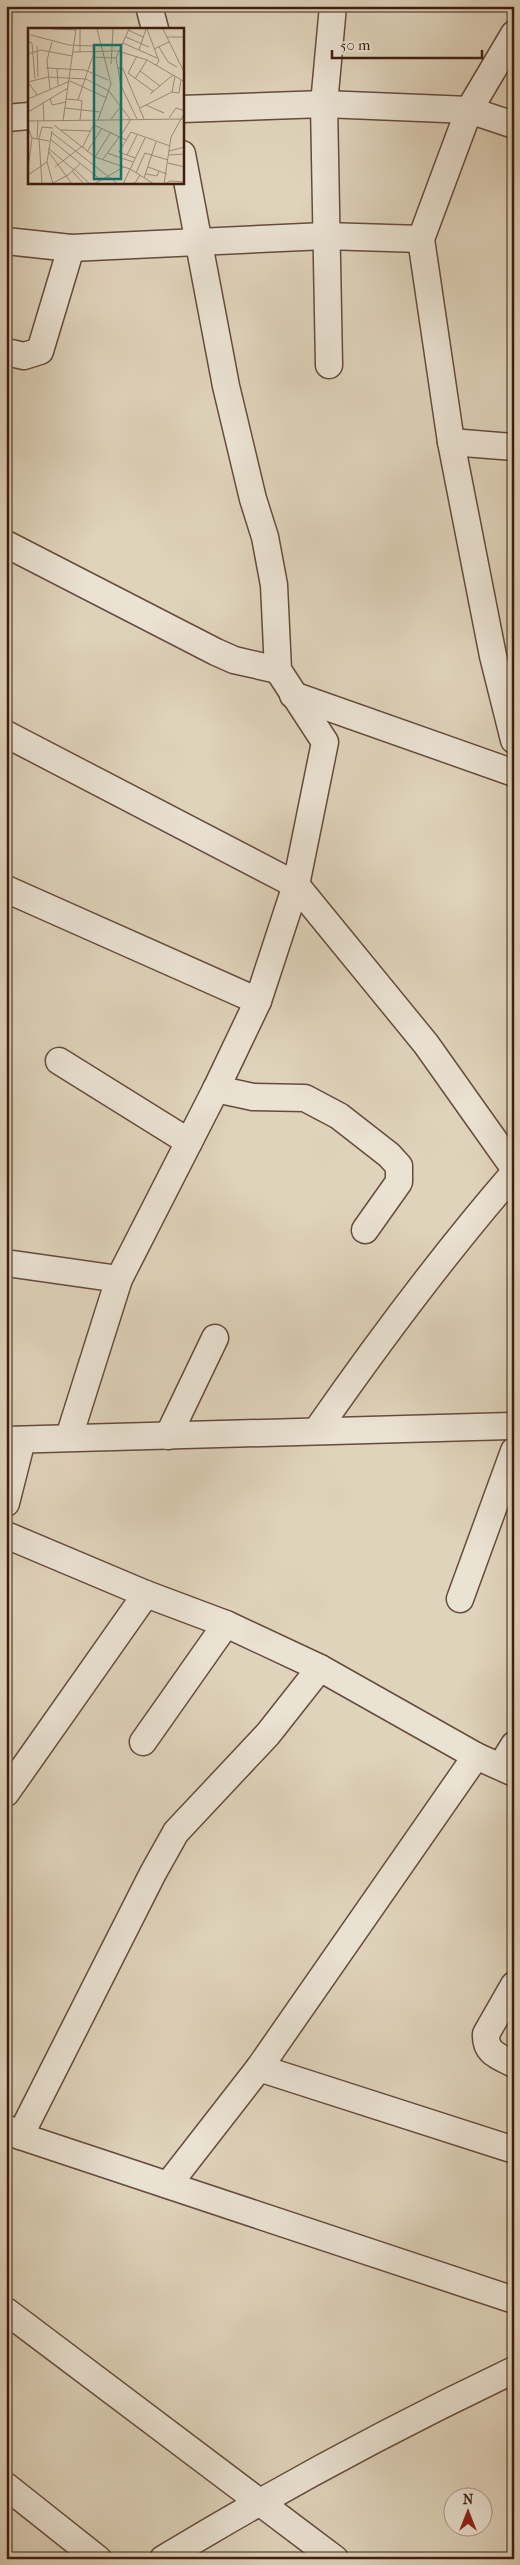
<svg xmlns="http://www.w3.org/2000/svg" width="520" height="2565" font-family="'IM FELL French Canon',serif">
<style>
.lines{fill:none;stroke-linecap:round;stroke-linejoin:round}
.minor-casing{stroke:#664b3c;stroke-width:29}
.minor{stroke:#eae2d3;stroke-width:26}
.inset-road{fill:none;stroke:#9e8b77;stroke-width:1}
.view{fill:#0f766e;fill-opacity:0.15;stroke:#0f766e;stroke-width:2.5}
.inset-edge{fill:none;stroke:#3d1e11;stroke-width:2.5}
</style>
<rect width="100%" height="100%" fill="#dfd3bb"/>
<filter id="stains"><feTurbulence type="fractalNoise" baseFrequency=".004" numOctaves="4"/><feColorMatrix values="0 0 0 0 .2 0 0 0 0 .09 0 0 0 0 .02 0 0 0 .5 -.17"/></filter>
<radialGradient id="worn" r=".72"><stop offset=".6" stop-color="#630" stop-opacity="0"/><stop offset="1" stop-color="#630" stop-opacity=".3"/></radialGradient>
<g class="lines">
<g class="minor-casing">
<g id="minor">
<polyline points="149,6 155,29"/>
<polyline points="514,34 469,110 421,239 451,442 493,656 514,740"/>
<polyline points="182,109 324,104 469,110 514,125"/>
<polyline points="6,118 29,116"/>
<polyline points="6,241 71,248 325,236 421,239"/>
<polyline points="6,352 24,356 40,351 71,248"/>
<polyline points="329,365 324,104 333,6"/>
<polyline points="451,442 514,447"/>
<polyline points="6,544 216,652 234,660 278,670"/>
<polyline points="293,695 514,773"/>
<polyline points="6,734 296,885 426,1044 514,1168"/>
<polyline points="6,889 258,1001"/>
<polyline points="59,1061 189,1142"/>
<polyline points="216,1089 253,1097 305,1098 339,1116 389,1155 399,1166 399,1182 365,1230"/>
<polyline points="6,1263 119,1279"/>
<path d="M317 1430C379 1341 443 1255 514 1173"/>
<polyline points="168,1436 215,1338"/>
<polyline points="69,1437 119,1279 216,1089 258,1001 296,885 325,742 278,670 274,585 265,537 253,499 226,386 182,154"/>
<polyline points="6,1440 514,1426"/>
<polyline points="6,1503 22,1440"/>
<polyline points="6,1535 146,1594 226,1624 320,1668 476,1756 514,1773"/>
<polyline points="460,1599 514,1451"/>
<polyline points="143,1742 226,1624"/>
<polyline points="501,1766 514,1745"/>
<polyline points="6,1793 146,1594"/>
<path d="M514 1985 486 2034C485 2053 498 2056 514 2064"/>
<polyline points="259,2068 514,2150"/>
<polyline points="6,2128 20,2136 514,2300"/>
<polyline points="20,2136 153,1873 176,1832 268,1734 320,1668"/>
<polyline points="168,2185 259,2068 476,1756"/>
<polyline points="6,2311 335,2559"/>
<polyline points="6,2486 98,2559"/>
<path d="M163 2559C277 2490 394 2427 514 2370"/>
</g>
</g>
<use href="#minor" class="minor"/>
</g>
<g transform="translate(28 28)">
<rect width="156" height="156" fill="#dfd3bb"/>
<path class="inset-road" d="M24 1 48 2M69 1 83 56 70 92M101 1 88 30 93 58 109 91M119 1 131 33 128 37M135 1 157 46M100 2 115 9M3 7 41 17 65 18M98 9 121 19M139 9H157M0 14 4 15 7 51M95 15 129 30M9 18 10 49M131 19 140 34 149 39M126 21 141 14M111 22 118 1M45 24 90 23 119 32 157 54M52 24V1M0 26 13 22 44 28M109 28 100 45 126 64M64 29 88 30M83 36 85 1M18 40 57 42 80 52M29 40 30 57M90 40 95 41 116 91M112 43 132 58M107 51 119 32M0 54 20 49 58 51 81 63 102 91M0 54 9 67M22 62 19 32 24 14M144 64 151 65 153 52M122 66 145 47M22 70 24 77 38 74M0 71 42 53 79 70M38 71 50 72 64 30M50 72 54 73 52 92M15 74 16 93M118 77 136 85M37 80 72 84M112 80 144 64 147 48M0 84 40 60M141 90 148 80 157 83M83 91 93 78M0 93 157 91M35 93 48 1M26 97 67 129 102 141 126 156M66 97 98 112M0 100 4 110 0 141M33 102 63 103M24 103 19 134 25 156M23 104 90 156M92 109 103 91M4 110 21 113M9 111 10 93M22 111 73 152M20 120 46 142M54 120 66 96M20 123 44 156M141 123 157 119M59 124 74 100M79 125 105 134M99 127 109 107M141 127 157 126M67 129 83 104M107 130 91 124 103 104 142 118M75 131 91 109M140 135 157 139M27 139 53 119M120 139 139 146M46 141 62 156M44 143 56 156M108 145 117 125 140 132M118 146 129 148 131 143M0 147 19 134M116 150 128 114M25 155 40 147 52 136M14 156 11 111 14 99 25 100M66 156 96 139M95 156 117 110M99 156 107 155 112 147M136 156 143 109 157 84M137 156 142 153 157 154"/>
<path class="view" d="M66 17H93V151H66Z"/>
<rect width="156" height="156" class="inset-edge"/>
</g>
<rect width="520" height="2565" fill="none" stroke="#dfd3bb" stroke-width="25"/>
<rect x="8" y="8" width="505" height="2550" fill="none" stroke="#3d1e11" stroke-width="2.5"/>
<rect x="12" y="12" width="495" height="2540" fill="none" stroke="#3d1e11"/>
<g transform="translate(468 2512)"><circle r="24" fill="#eae2d3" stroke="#a59485"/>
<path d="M0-4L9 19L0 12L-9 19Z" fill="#8f2418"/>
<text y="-8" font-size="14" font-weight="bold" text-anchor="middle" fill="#3d1e11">N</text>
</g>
<path d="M332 50v8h150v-8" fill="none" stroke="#3d1e11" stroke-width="2.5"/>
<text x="340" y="50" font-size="15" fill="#3d1e11" stroke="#eae2d3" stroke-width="4" paint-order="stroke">50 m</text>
<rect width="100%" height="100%" filter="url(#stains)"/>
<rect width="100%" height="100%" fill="url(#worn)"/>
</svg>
